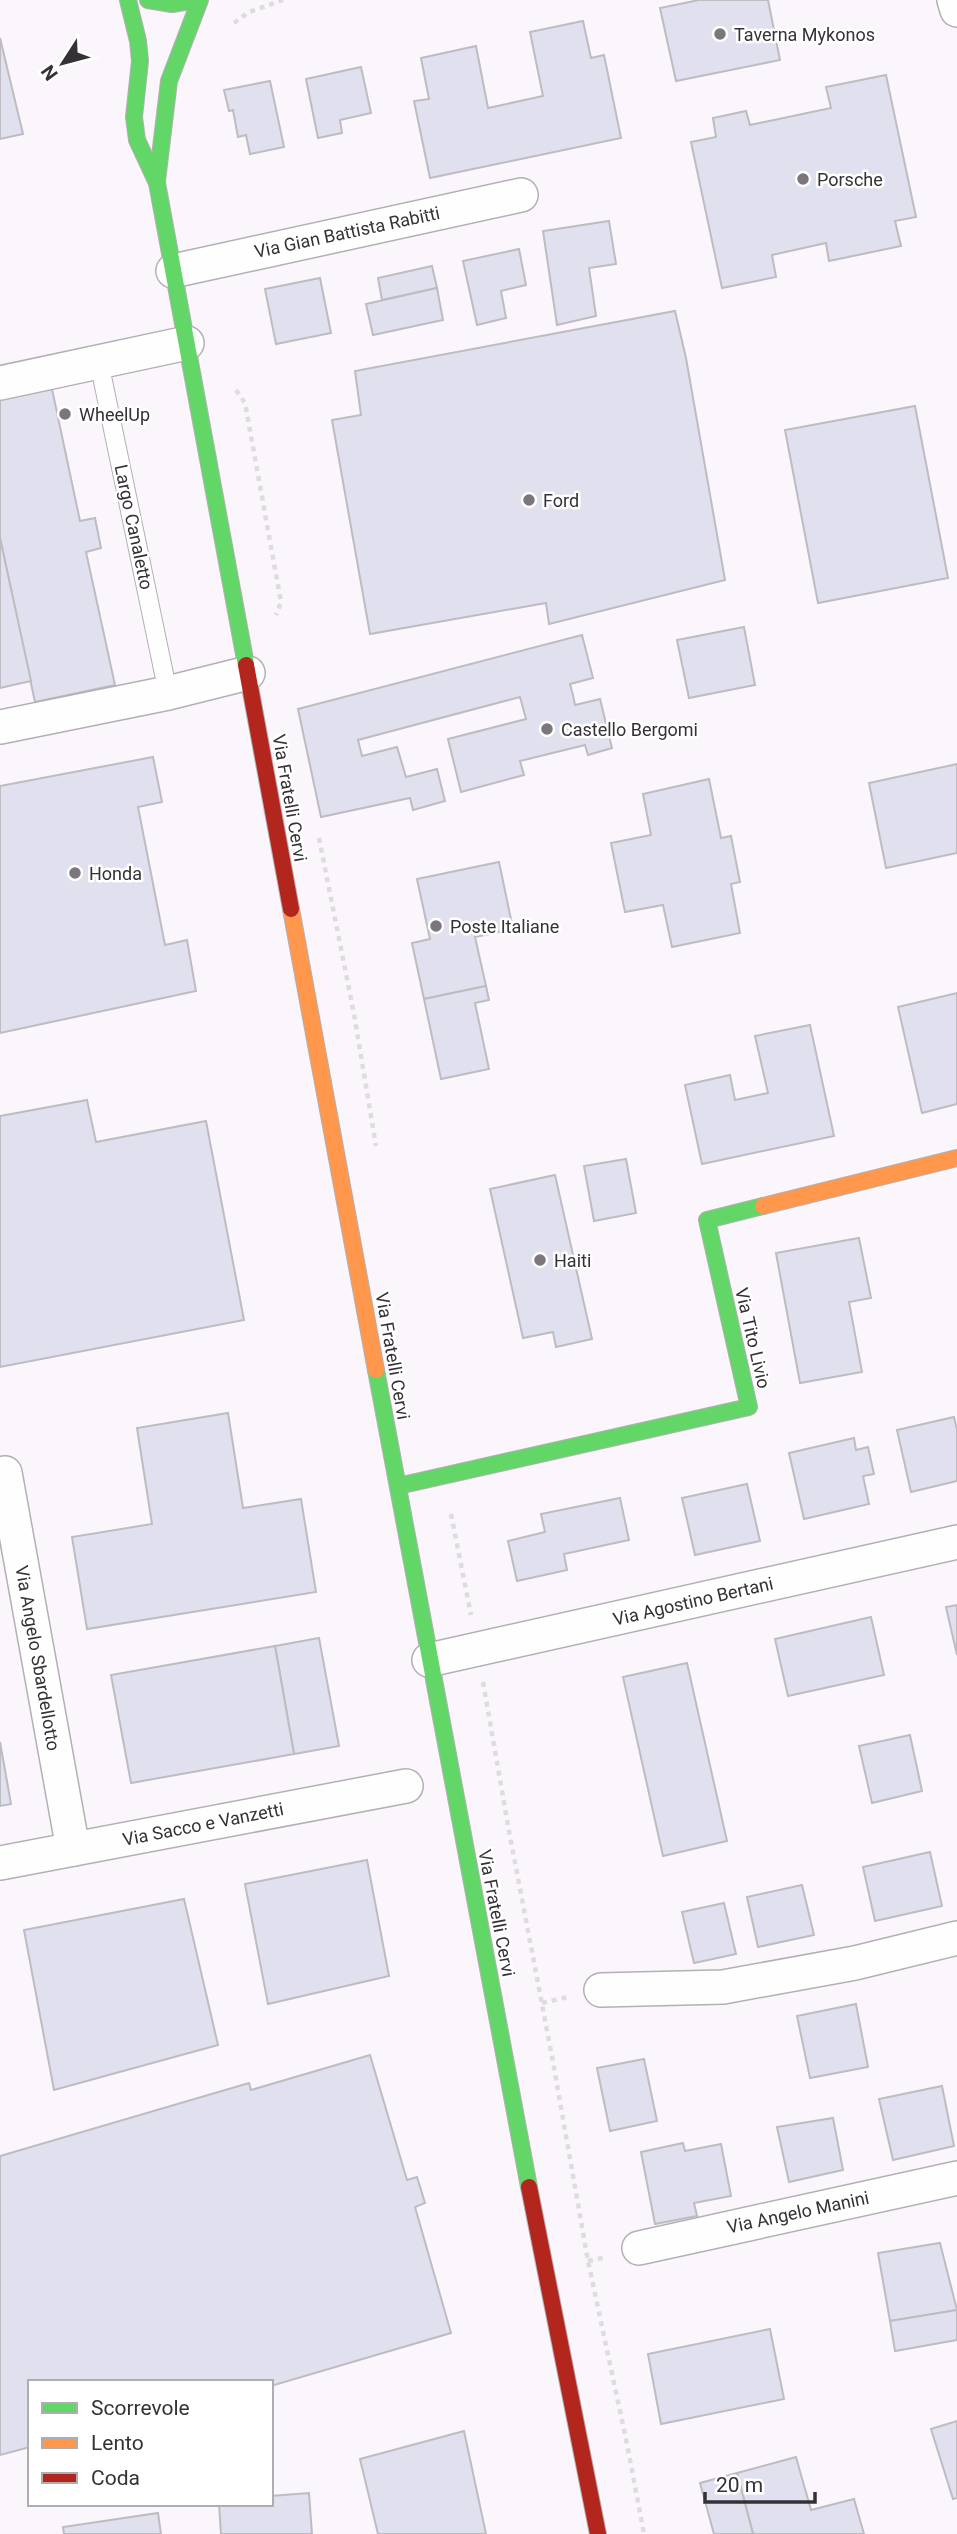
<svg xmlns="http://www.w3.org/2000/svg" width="957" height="2534" font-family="Roboto,sans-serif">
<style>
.building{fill:#e1e0ee;stroke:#bebcc1;stroke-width:2}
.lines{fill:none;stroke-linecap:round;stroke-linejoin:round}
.lane-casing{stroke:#b3b0b4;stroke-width:20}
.street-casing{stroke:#b3b0b4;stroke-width:36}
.fast-casing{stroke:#b3b0b4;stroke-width:18}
.slow-casing{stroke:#b3b0b4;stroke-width:18}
.jam-casing{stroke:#b3b0b4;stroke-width:18}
.path{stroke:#dedcde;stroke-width:4.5;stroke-dasharray:5 5;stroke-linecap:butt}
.lane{stroke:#fefeff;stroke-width:18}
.street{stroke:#fefeff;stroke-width:33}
.fast{stroke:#63d668;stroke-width:16}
.slow{stroke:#ff974d;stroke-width:16}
.jam{stroke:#b3261e;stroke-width:16}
.poi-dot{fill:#7a767b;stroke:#fff;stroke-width:2.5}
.labels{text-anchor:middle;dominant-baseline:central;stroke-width:5;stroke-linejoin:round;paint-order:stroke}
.poi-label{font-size:18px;fill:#353136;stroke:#fff;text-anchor:start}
.street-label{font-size:18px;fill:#353136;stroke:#fff}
</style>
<rect width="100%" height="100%" fill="#faf6fc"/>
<g class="building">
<polygon points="699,0 768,0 780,60 676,81 660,8"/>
<polygon points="583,21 591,58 604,55 621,138 430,178 414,101 429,99 421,58 476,46 488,108 543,96 530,32"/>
<polygon points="0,38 23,134 0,139"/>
<polygon points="361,67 371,113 340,120 342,133 318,138 306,79"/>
<polygon points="886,75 916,217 895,221 901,246 829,261 826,243 772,255 776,277 722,288 691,142 716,137 713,118 746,111 750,125 831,108 826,87"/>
<polygon points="270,81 284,147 250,154 246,135 238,137 233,110 229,111 224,90"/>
<polygon points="609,221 616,264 589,268 596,316 557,325 543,231"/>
<polygon points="519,249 526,285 501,291 506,318 477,325 463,261"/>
<polygon points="432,266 437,288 382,300 378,278"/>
<polygon points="320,278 331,333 276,344 265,289"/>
<polygon points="437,288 443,320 373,335 366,304"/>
<polygon points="675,311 686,358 725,580 549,624 546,603 370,634 332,420 361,415 355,371"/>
<polygon points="52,389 80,521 95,518 101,548 86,552 115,685 35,702 0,538 0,400"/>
<polygon points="915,406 948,578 818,603 785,430"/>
<polygon points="0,538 31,681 0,688"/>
<polygon points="744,627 755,685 689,698 677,640"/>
<polygon points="582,635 593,678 570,684 573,695 575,705 600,699 612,748 588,755 585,745 520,761 524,775 461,792 448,739 526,719 520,697 358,740 362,756 397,747 406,777 437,769 445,801 413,810 410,798 321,817 298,709"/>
<polygon points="153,757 162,802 138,807 165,945 187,940 196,991 0,1033 0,786"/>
<polygon points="957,764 957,853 886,868 869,783"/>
<polygon points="709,779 721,838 731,836 740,882 731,884 740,933 672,947 663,905 625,912 611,843 651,835 643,794"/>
<polygon points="499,862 513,929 475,937 486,986 424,999 412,943 430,939 417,879"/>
<polygon points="486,986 489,1000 475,1003 489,1069 441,1079 424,999"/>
<polygon points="957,993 957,1104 922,1113 898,1007"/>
<polygon points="810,1025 834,1136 702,1164 685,1085 730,1075 735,1100 768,1093 755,1036"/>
<polygon points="87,1100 96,1142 206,1121 244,1320 0,1367 0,1116"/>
<polygon points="626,1159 636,1213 594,1221 584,1166"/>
<polygon points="555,1175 592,1339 556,1347 553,1332 523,1338 490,1189"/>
<polygon points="859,1238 871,1298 849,1302 862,1372 800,1383 776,1253"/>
<polygon points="228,1413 243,1508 301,1499 316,1592 87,1629 72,1537 152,1524 137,1428"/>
<polygon points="954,1417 957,1429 957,1481 911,1492 897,1430"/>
<polygon points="854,1438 856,1450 868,1447 874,1474 863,1476 869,1504 804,1519 789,1453"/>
<polygon points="747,1484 760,1541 695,1555 682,1498"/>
<polygon points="620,1498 629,1540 564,1554 567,1570 517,1581 508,1541 545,1532 541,1514"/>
<polygon points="957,1605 957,1655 946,1607"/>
<polygon points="871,1617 884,1675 788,1696 775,1639"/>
<polygon points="319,1638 339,1746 294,1754 275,1646"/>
<polygon points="275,1646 294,1754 131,1783 111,1675"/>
<polygon points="687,1663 727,1841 663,1856 623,1677"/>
<polygon points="910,1735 922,1791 872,1803 859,1746"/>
<polygon points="0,1742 11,1804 0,1806"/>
<polygon points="930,1852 942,1906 875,1921 863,1867"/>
<polygon points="367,1860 389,1976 268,2004 245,1884"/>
<polygon points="802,1885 814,1935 758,1947 747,1897"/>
<polygon points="184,1899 218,2045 54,2090 24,1930"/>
<polygon points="724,1903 736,1954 694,1963 682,1912"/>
<polygon points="856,2004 868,2067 810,2078 797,2016"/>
<polygon points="370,2055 407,2180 417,2177 425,2203 415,2207 451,2333 271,2386 271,2382 30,2382 30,2447 0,2455 0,2156 249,2083 251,2090"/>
<polygon points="644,2059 657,2121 610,2131 597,2068"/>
<polygon points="942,2086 954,2146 893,2160 879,2099"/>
<polygon points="833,2118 843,2170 789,2182 777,2127"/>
<polygon points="683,2143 685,2151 721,2144 731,2196 694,2203 697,2216 655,2224 641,2152"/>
<polygon points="940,2243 957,2310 890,2321 878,2253"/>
<polygon points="957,2310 957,2340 895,2351 890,2321"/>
<polygon points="770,2329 784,2399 661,2424 648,2354"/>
<polygon points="957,2421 957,2498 953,2499 931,2429"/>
<polygon points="464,2431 486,2534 378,2534 360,2459"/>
<polygon points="796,2457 811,2510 854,2499 864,2534 753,2534 737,2473"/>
<polygon points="737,2473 753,2534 714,2534 700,2483"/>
<polygon points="309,2493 312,2534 221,2534 219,2504 271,2504 271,2496"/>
<polygon points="158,2513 161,2534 64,2534 63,2527"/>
</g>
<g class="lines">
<g class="lane-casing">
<polyline id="lane" points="99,362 168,693"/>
</g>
<g class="street-casing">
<g id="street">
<polyline points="954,0 957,10"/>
<polyline points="173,271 521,195"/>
<polyline points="0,383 187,343"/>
<polyline points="0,727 168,693 248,673"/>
<polyline points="0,1474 5,1473 73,1849"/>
<polyline points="429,1660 957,1542"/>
<polyline points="0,1863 406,1786"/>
<polyline points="601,1990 723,1987 855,1963 957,1938"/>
<polyline points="639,2248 957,2178"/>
</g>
</g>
<g class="fast-casing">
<g id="fast">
<polyline points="128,0 138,41 140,61 134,117 137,140 157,183 246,665"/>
<polyline points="148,0 172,4 196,0"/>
<polyline points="157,181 169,81 200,0"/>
<polyline points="376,1370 529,2187"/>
<polyline points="398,1486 749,1407 707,1220 763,1206"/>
</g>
</g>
<g class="slow-casing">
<g id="slow">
<polyline points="291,909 376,1370"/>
<polyline points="763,1206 957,1158"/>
</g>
</g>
<g class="jam-casing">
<g id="jam">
<polyline points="246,665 291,909"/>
<polyline points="529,2187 598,2534"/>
</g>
</g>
<g class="path">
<polyline points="234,23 249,12 283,0"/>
<polyline points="236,390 245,403 281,602 276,615"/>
<polyline points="319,838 354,1014 376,1146"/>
<polyline points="451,1514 471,1615"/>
<polyline points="483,1682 509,1831 553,2062 588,2261 627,2444 644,2534"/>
<polyline points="542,2003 568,1997"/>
<polyline points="588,2261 607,2257"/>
</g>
<use href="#lane" class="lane"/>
<use href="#street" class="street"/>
<use href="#fast" class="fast"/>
<use href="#slow" class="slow"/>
<use href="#jam" class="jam"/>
</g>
<g class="poi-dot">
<circle cx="720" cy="34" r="7"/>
<circle cx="803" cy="179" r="7"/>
<circle cx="65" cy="414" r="7"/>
<circle cx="529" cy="500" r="7"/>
<circle cx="547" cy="729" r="7"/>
<circle cx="75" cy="873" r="7"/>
<circle cx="436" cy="926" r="7"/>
<circle cx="540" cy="1260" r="7"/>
</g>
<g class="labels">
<g class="poi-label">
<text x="734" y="34">Taverna Mykonos</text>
<text x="817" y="179">Porsche</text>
<text x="79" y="414">WheelUp</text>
<text x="543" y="500">Ford</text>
<text x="561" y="729">Castello Bergomi</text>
<text x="89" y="873">Honda</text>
<text x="450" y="926">Poste Italiane</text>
<text x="554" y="1260">Haiti</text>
</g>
<g class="street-label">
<text transform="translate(347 232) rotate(-12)">Via Gian Battista Rabitti</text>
<text transform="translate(134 527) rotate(78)">Largo Canaletto</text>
<text transform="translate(290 798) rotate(80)">Via Fratelli Cervi</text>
<text transform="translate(753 1338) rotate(77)">Via Tito Livio</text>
<text transform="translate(393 1356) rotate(80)">Via Fratelli Cervi</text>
<text transform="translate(693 1601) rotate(-13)">Via Agostino Bertani</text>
<text transform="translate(38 1658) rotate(80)">Via Angelo Sbardellotto</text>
<text transform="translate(203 1824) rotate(-11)">Via Sacco e Vanzetti</text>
<text transform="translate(497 1913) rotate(79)">Via Fratelli Cervi</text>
<text transform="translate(798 2212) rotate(-12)">Via Angelo Manini</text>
</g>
</g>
<rect x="28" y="2380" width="245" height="126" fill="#ffffff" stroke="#aeadaf" stroke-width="2"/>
<rect x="42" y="2403" width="35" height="10" fill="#63d668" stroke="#aeadaf" stroke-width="2"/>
<text x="91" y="2415" font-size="21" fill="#353136">Scorrevole</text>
<rect x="42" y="2438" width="35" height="10" fill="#ff974d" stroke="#aeadaf" stroke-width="2"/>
<text x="91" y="2450" font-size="21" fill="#353136">Lento</text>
<rect x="42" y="2473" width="35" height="10" fill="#b3261e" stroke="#aeadaf" stroke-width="2"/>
<text x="91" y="2485" font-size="21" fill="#353136">Coda</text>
<g transform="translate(63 63) rotate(234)" stroke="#ffffff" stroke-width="5" paint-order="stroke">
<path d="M0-5L12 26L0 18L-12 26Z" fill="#353136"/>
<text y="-10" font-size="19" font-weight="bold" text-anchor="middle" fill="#353136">N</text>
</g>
<path d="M705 2492v10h110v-10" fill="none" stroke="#353136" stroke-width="3.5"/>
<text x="716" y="2492" font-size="21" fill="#353136" stroke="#ffffff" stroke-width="5" paint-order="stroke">20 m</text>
</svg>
